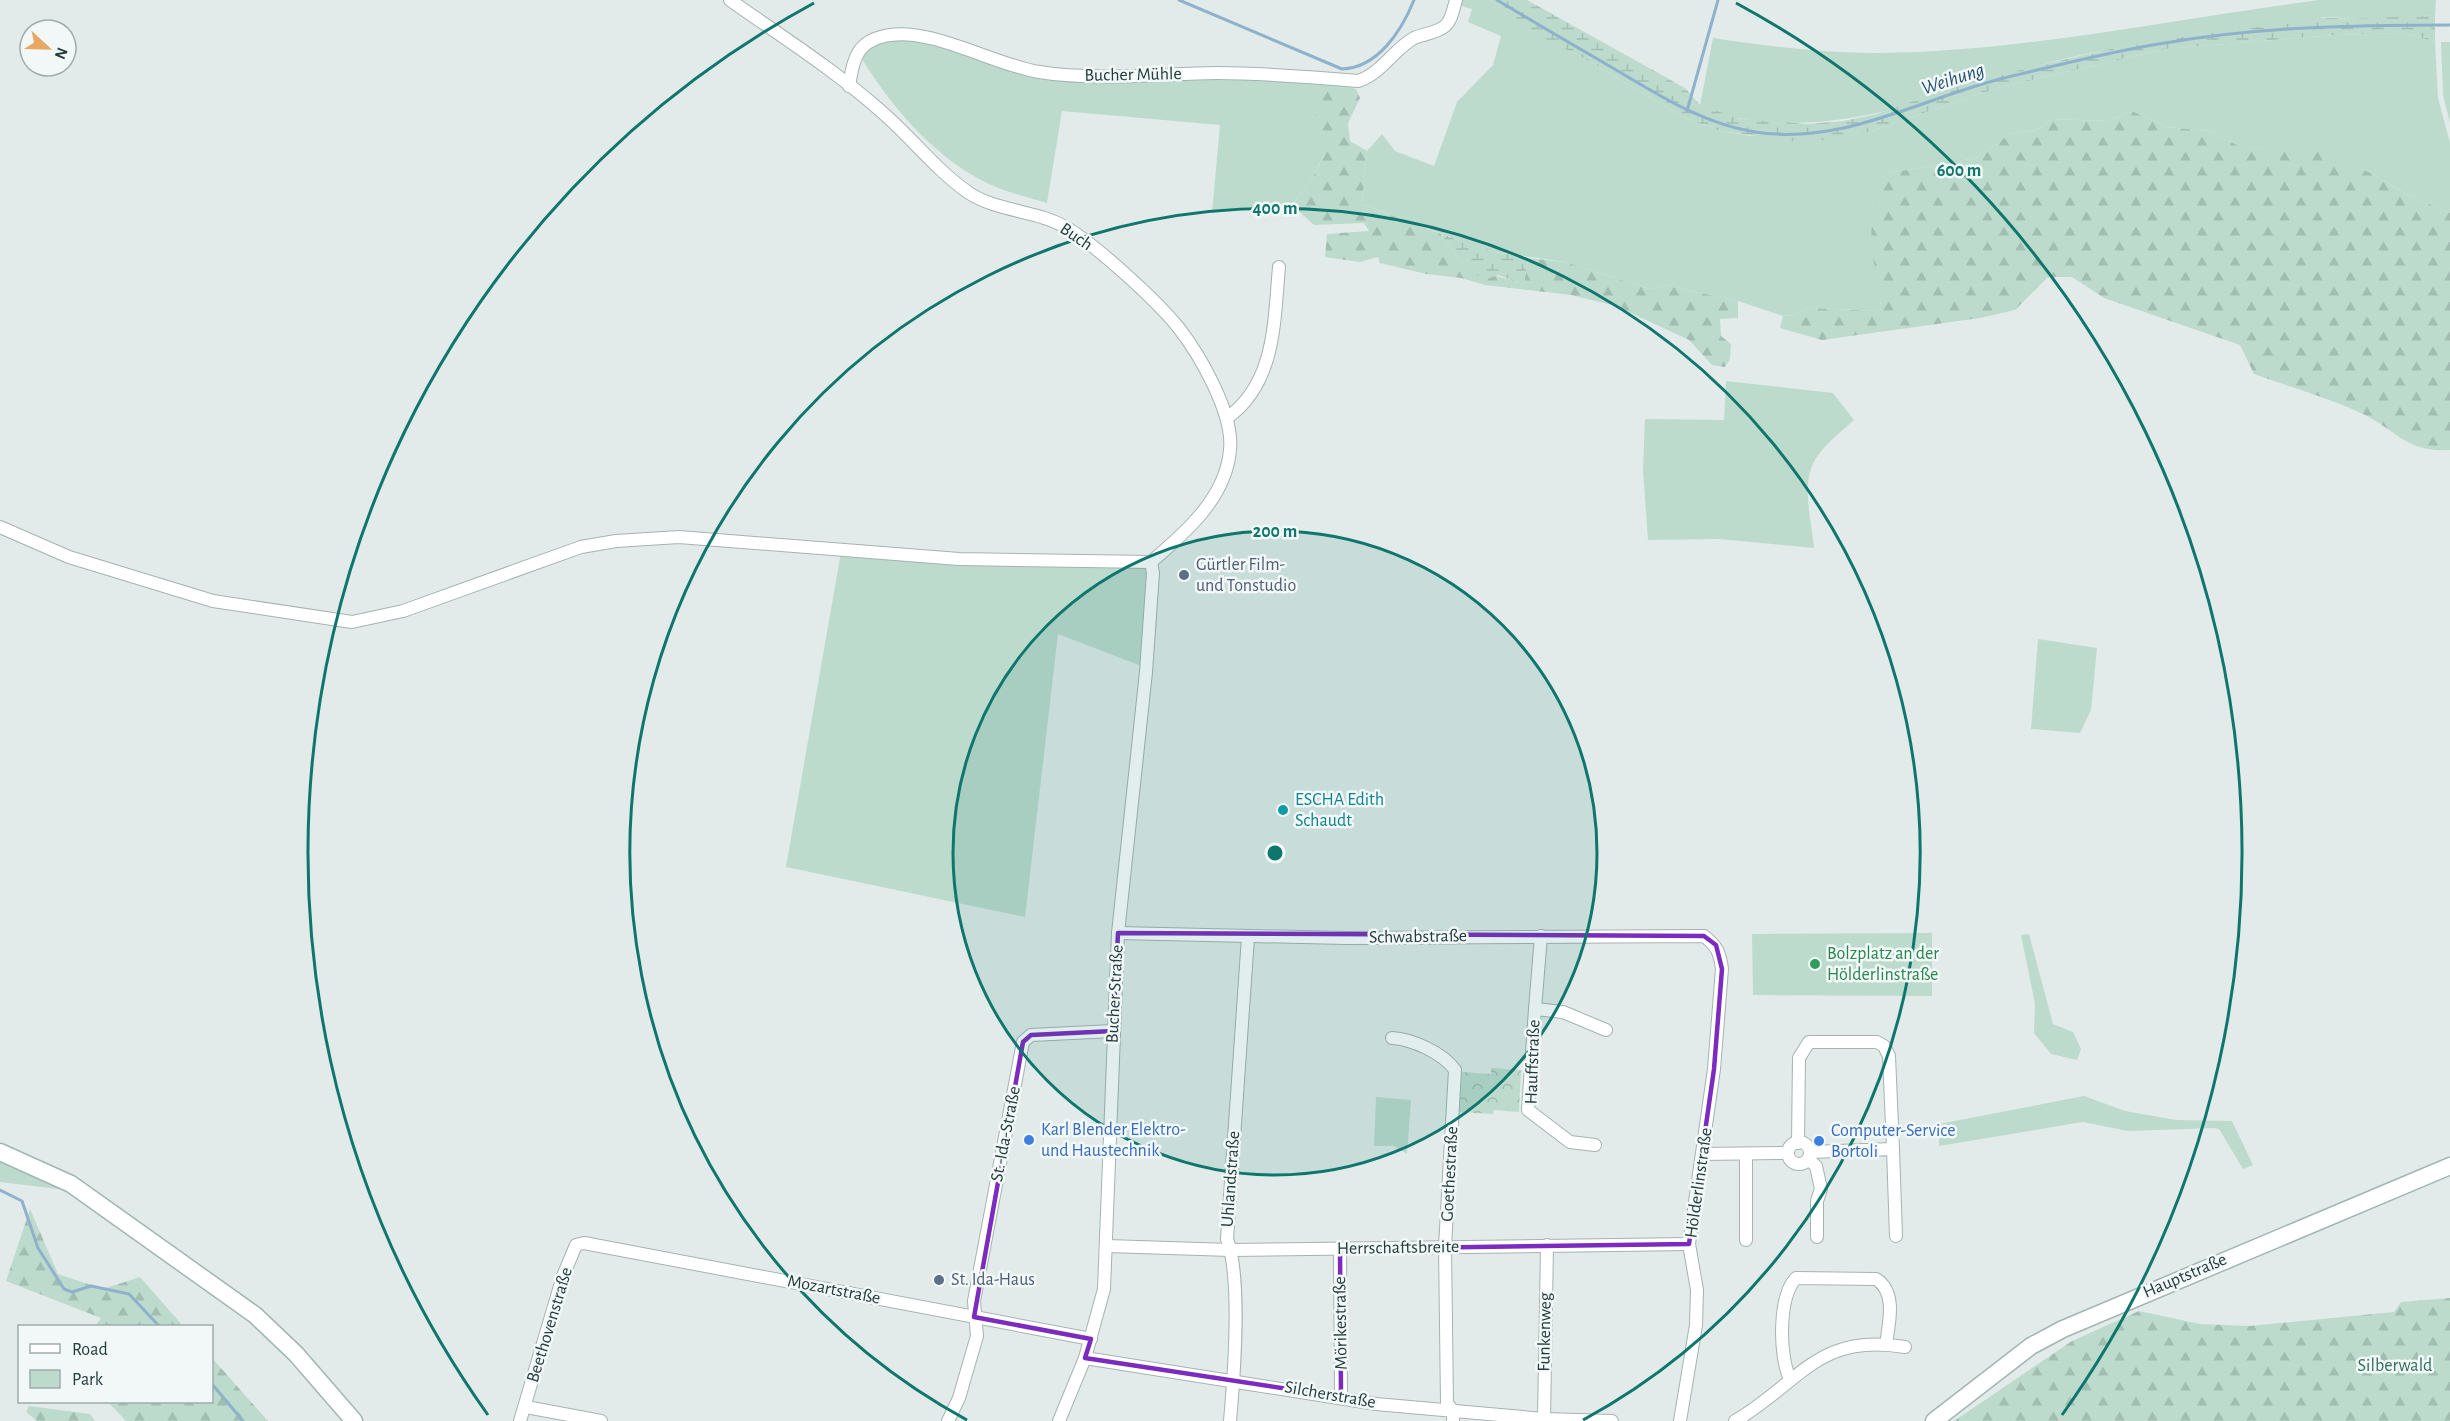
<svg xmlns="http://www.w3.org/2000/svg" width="2450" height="1421" font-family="'Alegreya Sans',sans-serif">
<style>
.green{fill:#bddbcd}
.forest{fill:url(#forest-firs)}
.wetland{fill:url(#wetland-marsh)}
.park{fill:url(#park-crowns)}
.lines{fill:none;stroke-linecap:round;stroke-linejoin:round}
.stream{stroke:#8eb2cc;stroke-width:3}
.street-casing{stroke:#a5b3b2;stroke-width:14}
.secondary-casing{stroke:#a1b6b4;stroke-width:19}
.street{stroke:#fff;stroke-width:12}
.secondary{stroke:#fff;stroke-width:16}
.marked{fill:none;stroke:#7b2cbf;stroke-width:4.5;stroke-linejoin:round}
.ring{fill:none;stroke:#0f766e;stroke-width:3}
.service-dot{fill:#5c6f8a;stroke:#f2f8f7;stroke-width:2}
.culture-dot{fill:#0f9aa8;stroke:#f2f8f7;stroke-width:2}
.leisure-dot{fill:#2e9e5b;stroke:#f2f8f7;stroke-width:2}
.shop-dot{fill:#3f7fe0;stroke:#f2f8f7;stroke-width:2}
.labels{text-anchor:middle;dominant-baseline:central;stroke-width:5;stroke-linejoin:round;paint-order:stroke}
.street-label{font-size:18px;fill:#233b3b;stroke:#f2f8f7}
.service-label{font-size:18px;fill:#4e5e75;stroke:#f2f8f7;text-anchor:start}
.culture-label{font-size:18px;fill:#0d838f;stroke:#f2f8f7;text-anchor:start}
.leisure-label{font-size:18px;fill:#27864d;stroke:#f2f8f7;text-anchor:start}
.shop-label{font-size:18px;fill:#366cbe;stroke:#f2f8f7;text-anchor:start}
.park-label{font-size:18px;fill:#316f59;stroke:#f2f8f7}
.water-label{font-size:20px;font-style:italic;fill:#225073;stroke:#f2f8f7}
.centre{fill:#0f766e;stroke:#f2f8f7;stroke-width:3}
.ring-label{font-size:18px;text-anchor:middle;font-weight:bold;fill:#0f766e;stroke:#f2f8f7;stroke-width:5;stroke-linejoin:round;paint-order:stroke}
</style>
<defs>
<pattern id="forest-firs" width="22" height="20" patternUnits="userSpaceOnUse" patternTransform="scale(1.5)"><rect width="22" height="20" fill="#bddbcd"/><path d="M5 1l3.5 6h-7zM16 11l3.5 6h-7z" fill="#a2bdb1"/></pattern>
<pattern id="wetland-marsh" width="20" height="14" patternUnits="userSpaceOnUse" patternTransform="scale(1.5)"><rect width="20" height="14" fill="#bddbcd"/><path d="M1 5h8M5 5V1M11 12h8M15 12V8" fill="none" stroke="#a2bdb1"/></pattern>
<pattern id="park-crowns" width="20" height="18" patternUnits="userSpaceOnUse" patternTransform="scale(1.5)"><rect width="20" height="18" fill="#bddbcd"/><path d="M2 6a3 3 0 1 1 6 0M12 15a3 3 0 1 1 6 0" fill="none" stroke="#a2bdb1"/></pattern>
</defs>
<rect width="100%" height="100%" fill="#e2ebea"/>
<g class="green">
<polygon points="1460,0 1489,0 1512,11 1510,20 1594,64 1681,116 1720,131 1750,136 1871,131 1997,88 2165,49 2335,35 2405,33 2435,42 2438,98 2450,143 2450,213 2408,195 2373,174 2308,147 2243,148 2209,131 2166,127 2132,111 2107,121 2052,119 2037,130 2010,134 1976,158 1889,173 1872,251 1882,289 1880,311 1808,308 1795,315 1783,316 1738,301 1664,285 1650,289 1565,262 1496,252 1469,244 1362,204 1367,151 1382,134 1395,151 1434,166 1457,102 1493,65 1501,36 1468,22 1472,9 1459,5"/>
<path d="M2319 0H2436L2435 15C2410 17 2384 19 2358 19 2343 19 2327 15 2313 18 2305 19 2298 23 2291 24 2229 32 2167 39 2106 50 1985 71 1869 140 1743 119 1728 117 1714 110 1700 105L1713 38C1767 46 1821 53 1876 53 2025 52 2171 19 2319 0Z"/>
<path d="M880 39 916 40 1021 71 1329 82 1324 154 1312 179 1292 205 1212 212 1220 125 1062 111 1047 203C1031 198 1014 194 998 188 940 164 894 111 862 59L869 46Z"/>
<polygon points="2441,42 2450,42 2450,123 2443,95"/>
<path d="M1726 381 1833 393 1854 420C1840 433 1817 450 1811 469 1803 492 1812 524 1814 548L1719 539 1648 540 1643 470 1645 419 1724 420Z"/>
<polygon points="841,552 1140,562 1149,570 1144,667 1058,634 1025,917 786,867"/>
<polygon points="2038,639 2097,648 2091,710 2080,733 2031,729"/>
<polygon points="1932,933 1932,996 1753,995 1752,934"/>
<polygon points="2029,934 2053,1024 2073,1032 2081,1049 2077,1060 2051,1054 2034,1033 2035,1004 2021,935"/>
<polygon points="2084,1096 2125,1111 2176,1120 2232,1121 2253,1165 2243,1169 2219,1129 2215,1128 2128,1131 2083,1122 1939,1146 1939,1124"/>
<polygon points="1376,1097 1411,1100 1407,1154 1394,1146 1374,1146"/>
<polygon points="0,1159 66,1190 0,1182"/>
</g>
<g class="forest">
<polygon points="1329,82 1356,89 1360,98 1348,123 1350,141 1367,151 1362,204 1441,234 1465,267 1524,284 1528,258 1565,262 1650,289 1664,285 1738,301 1738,318 1720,319 1721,336 1731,344 1730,359 1725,367 1712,365 1689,340 1616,306 1571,295 1485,285 1461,278 1426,274 1380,263 1378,257 1360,262 1325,257 1327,234 1369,231 1364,223 1314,225 1292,205 1312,179 1324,155 1308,132"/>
<path d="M2132 111 2166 127 2209 131 2243 148 2308 146 2373 174 2408 195 2450 213V450C2408 452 2400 434 2367 416 2333 399 2290 387 2254 374L2240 345 2104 298 2072 277H2048L2015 310 1980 318 1822 340 1780 328 1783 316 1795 315 1808 308 1880 311C1883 282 1875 276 1872 251 1868 224 1878 197 1889 173L1976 158 2010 134 2037 130 2052 119 2107 121Z"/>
<polygon points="30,1209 58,1274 103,1289 140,1277 183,1326 95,1326 101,1318 6,1281"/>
<polygon points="2450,1298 2450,1421 1954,1421 2072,1341 2139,1311 2200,1324 2249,1326 2394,1312 2401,1302"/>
<polygon points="212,1358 268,1421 126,1421 108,1402 212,1402"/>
<polygon points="29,1406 90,1414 95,1421 37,1421 26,1412"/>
</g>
<g class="wetland">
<polygon points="1489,0 1527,0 1685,88 1700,105 1740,119 1808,124 1843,121 1877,114 1961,84 2105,50 2218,31 2294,23 2313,17 2356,19 2435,15 2435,42 2405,33 2335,35 2165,49 1997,88 1871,131 1838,139 1797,142 1720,131 1681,116 1594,64 1509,20 1512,11"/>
<polygon points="1441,234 1496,252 1528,258 1524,285 1498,275 1484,280 1465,267"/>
</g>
<polygon class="park" points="1491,1068 1521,1070 1519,1112 1494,1110 1493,1114 1459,1112 1462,1072 1491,1074"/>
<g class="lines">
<g class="stream">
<path d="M1179 0 1342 69C1378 68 1402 30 1414 0"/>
<path d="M1497 0C1537 24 1578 48 1618 71 1662 97 1704 124 1755 132 1845 146 1923 97 2008 77 2059 65 2112 51 2165 43 2259 27 2354 25 2450 25"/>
<polyline points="1687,111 1718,0"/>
<polyline points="0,1190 22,1201 38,1248 64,1289 72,1292 91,1286 129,1294 159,1326"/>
<polyline points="212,1384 243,1421"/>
</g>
<g class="street-casing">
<g id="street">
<path d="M730 0C781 36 836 71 883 113 913 139 936 170 969 193 998 212 1037 210 1067 228 1098 247 1155 299 1178 327 1200 355 1234 414 1230 450 1226 498 1185 533 1151 562"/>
<path d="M849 86C854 57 857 40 890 35 932 28 995 65 1039 72 1097 81 1158 74 1217 73 1264 73 1311 77 1358 81 1381 74 1393 50 1414 38 1423 34 1437 33 1445 26 1452 20 1453 9 1456 0"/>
<path d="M1227 418C1276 383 1274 321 1279 267"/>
<polyline points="0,527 69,557 213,601 352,622 403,611 581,547 616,541 679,537 959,559 1151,562"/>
<path d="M1118 933 1346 938 1704 936C1717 946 1720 953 1722 969L1714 1069 1689 1244 1697 1290 1696 1325 1680 1421"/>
<polyline points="1541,936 1535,1009 1563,1012 1606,1030"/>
<polyline points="1535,1009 1528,1110 1570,1142 1595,1145"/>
<path d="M1392 1038C1412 1039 1443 1053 1455 1070L1445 1247 1447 1403 1453 1411V1421"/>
<circle cx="1799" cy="1153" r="11"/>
<polyline points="1798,1143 1799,1058 1809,1042 1877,1042 1884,1046 1889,1056 1893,1149"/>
<polyline points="1810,1152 1893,1149 1896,1236"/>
<polyline points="1702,1154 1788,1153"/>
<polyline points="1746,1154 1746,1240"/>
<polyline points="1808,1159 1816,1166 1821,1189 1817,1201 1817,1237"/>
<polyline points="1107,1246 1231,1250 1689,1244"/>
<polyline points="1340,1249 1341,1397"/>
<polyline points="1085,1358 1376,1404 1544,1419 1612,1421"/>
<path d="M1790 1379C1779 1356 1778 1297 1796 1278L1876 1279C1897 1292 1889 1323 1886 1344"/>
<polyline points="526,1407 601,1421"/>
<polyline points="1544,1419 1547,1245"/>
<polyline points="520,1421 563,1276 576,1245 584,1243 1091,1339"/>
<polyline points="948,1421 959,1398 977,1336 974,1301 1023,1042 1031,1035 1113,1031"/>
<polyline points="1059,1421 1085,1358 1104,1289 1118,933 1146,672 1153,573 1151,562"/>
<path d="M1230 1421C1234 1376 1242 1279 1227 1239L1248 937"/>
<path d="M1735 1421C1800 1383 1818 1332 1905 1347"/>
</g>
</g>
<g class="secondary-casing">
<g id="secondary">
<polyline points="0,1152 71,1184 255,1315 296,1354 354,1421"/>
<polyline points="1934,1421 2031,1346 2063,1329 2450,1166"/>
</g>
</g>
<use href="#street" class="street"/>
<use href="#secondary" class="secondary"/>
</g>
<path class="marked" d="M1118 933 1704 936 1716 945 1722 969 1714 1069 1689 1244 1340 1249 1341 1397 1085 1358 1091 1339 974 1317 1023 1042 1031 1035 1113 1031Z"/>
<circle cx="1275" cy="853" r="322" fill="#0f766e" fill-opacity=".12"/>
<g class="ring">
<circle cx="1275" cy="853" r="322"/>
<path d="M967 1420A645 645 0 1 1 1583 1420"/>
<path d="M488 1415A967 967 0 0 1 814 3M1736 3A967 967 0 0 1 2062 1415"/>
</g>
<g class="service-dot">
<circle cx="1184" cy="575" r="6"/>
<circle cx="939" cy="1280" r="6"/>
</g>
<circle class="culture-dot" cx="1283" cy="810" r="6"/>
<circle class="leisure-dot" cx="1815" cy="964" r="6"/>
<g class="shop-dot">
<circle cx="1029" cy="1140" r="6"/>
<circle cx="1819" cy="1141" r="6"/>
</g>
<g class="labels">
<g class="street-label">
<text transform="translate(1133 75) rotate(-1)">Bucher Mühle</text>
<text transform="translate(1076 237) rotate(34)">Buch</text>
<text transform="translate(1418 937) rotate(-1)">Schwabstraße</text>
<text transform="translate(1115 994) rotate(-87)">Bucher Straße</text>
<text transform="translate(1533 1062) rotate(-88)">Hauffstraße</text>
<text transform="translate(1006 1134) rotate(-79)">St.-Ida-Straße</text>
<text transform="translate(1450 1174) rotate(-87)">Goethestraße</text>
<text transform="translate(1231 1179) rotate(-86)">Uhlandstraße</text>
<text transform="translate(1699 1183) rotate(-82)">Hölderlinstraße</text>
<text transform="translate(1398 1248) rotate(-1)">Herrschaftsbreite</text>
<text transform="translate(2185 1276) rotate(-23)">Hauptstraße</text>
<text transform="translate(834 1290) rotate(11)">Mozartstraße</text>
<text transform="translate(1341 1323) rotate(-91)">Mörikestraße</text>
<text transform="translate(550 1325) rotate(-73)">Beethovenstraße</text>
<text transform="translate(1545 1332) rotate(-89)">Funkenweg</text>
<text transform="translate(1330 1395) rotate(10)">Silcherstraße</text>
</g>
<g class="service-label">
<text x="1196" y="565">Gürtler Film-<tspan x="1196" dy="21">und Tonstudio</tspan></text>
<text x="951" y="1280">St. Ida-Haus</text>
</g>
<g class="culture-label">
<text x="1295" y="800">ESCHA Edith<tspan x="1295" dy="21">Schaudt</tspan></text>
</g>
<g class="leisure-label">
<text x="1827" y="954">Bolzplatz an der<tspan x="1827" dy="21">Hölderlinstraße</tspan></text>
</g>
<g class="shop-label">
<text x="1041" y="1130">Karl Blender Elektro-<tspan x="1041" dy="21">und Haustechnik</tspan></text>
<text x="1831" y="1131">Computer-Service<tspan x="1831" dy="21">Bortoli</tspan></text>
</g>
<g class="park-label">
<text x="2395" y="1366">Silberwald</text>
</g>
<g class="water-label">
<text transform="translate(1953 79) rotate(-18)">Weihung</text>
</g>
</g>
<circle cx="1275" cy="853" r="9" class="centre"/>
<g class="ring-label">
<text x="1959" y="176">600 m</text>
<text x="1275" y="214">400 m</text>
<text x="1275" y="537">200 m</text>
</g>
<rect x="18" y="1325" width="195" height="78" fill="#f2f8f7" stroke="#9facac" stroke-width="1.5"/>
<rect x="30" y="1344" width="30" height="9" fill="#ffffff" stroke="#9facac" stroke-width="1.5"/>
<text x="72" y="1355" font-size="18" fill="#233b3b">Road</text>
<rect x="30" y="1370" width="30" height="18" fill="#bddbcd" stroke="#9facac" stroke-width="1.5"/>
<text x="72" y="1385" font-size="18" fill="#233b3b">Park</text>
<g transform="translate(48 48) rotate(112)"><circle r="28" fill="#f2f8f7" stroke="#9facac" stroke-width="1.5"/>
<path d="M0-4.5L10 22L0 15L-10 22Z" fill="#e8a764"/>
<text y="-9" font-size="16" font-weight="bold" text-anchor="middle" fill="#233b3b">N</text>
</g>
</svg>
